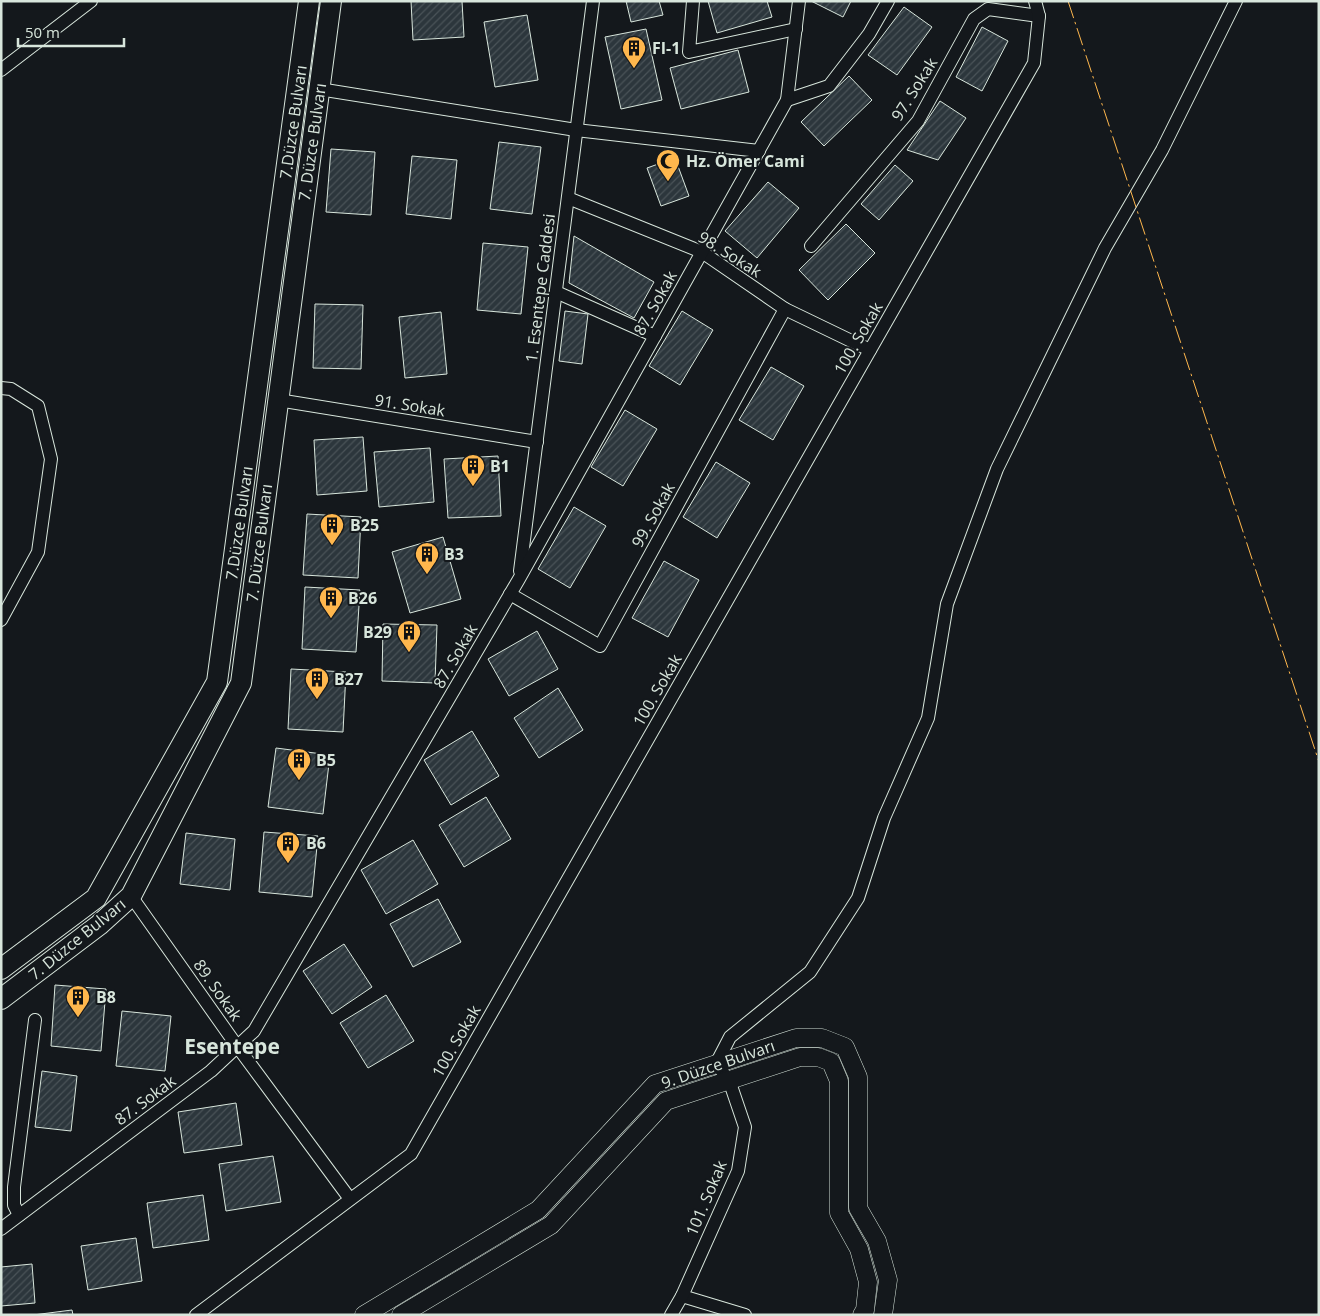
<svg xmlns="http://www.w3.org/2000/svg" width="1320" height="1316" font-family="'Open Sans',sans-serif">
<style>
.building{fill:url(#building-hatch);stroke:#d8e6dc}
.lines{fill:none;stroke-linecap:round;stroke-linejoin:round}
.street-casing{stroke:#d8e6dc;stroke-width:14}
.secondary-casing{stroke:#d8e6dc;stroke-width:19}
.primary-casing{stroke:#d8e6dc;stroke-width:22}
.street{stroke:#14181c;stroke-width:12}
.secondary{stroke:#14181c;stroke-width:18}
.primary{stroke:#14181c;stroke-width:20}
.power{stroke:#ffb74d;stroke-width:1;stroke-dasharray:18 4 2.5 4;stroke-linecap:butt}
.labels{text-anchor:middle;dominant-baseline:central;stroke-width:4;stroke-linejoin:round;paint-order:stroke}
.poi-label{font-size:16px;font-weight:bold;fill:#d8e6dc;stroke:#14181c;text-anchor:start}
.street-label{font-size:16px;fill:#d8e6dc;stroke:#14181c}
.district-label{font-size:21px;font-weight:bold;fill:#d8e6dc;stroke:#14181c}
</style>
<defs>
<pattern id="building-hatch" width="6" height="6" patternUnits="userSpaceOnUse" patternTransform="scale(1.25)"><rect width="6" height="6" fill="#2c363c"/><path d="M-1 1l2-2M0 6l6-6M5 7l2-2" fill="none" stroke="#4a5358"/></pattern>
</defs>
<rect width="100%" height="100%" fill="#14181c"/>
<g class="building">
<polygon points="411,1 462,1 464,37 413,40"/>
<polygon points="626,1 659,1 663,15 631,22"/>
<polygon points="708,1 767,1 772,17 717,33"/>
<polygon points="811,1 851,1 843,17"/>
<polygon points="904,7 932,27 897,75 868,55"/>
<polygon points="527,15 538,80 495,87 484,22"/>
<polygon points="982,27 1008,41 982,91 956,77"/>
<polygon points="646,29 662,100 621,109 605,37"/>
<polygon points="738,50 749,92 681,109 670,68"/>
<polygon points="849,76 872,100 824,146 801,122"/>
<polygon points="940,101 966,118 938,160 907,150"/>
<polygon points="499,142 541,147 532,214 490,209"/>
<polygon points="331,149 375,152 371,215 326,212"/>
<polygon points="412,156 457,160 451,219 406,214"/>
<polygon points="675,158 689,196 661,206 647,168"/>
<polygon points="895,165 913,181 879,220 861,204"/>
<polygon points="768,182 799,208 757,258 725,231"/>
<polygon points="846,224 875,253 828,300 799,270"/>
<polygon points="574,236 654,282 634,318 569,283"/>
<polygon points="483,243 528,247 521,314 477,310"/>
<polygon points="315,304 363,305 361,369 313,368"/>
<polygon points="565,311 588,314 582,364 559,361"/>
<polygon points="682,311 713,330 680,385 649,366"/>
<polygon points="441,312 447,374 405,378 399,317"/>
<polygon points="771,367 804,386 773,440 739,420"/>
<polygon points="625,410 657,429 623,486 591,467"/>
<polygon points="363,437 367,491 317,495 314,440"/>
<polygon points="430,448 434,502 379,507 374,452"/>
<polygon points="498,456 501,516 448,518 444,459"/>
<polygon points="716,462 750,483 717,538 683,517"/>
<polygon points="574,507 606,526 570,588 538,569"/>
<polygon points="307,514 361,517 358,578 303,575"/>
<polygon points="443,537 461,599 410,613 392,552"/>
<polygon points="664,561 699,580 668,637 632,618"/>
<polygon points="305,587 360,590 356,652 302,649"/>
<polygon points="383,624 437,625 435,683 382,681"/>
<polygon points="537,631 558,669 509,696 488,659"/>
<polygon points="291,669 346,672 343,732 288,729"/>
<polygon points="558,688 583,730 539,758 514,718"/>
<polygon points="472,731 499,776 451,805 424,760"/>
<polygon points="276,748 330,755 323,814 268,807"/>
<polygon points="486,797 511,839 464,867 439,825"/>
<polygon points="264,832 318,836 312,897 259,892"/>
<polygon points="186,833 235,839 230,890 180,884"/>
<polygon points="413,840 438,884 386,914 361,870"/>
<polygon points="438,899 461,942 413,967 390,924"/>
<polygon points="344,944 372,987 332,1014 303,971"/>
<polygon points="55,985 106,989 101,1051 51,1046"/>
<polygon points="386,995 414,1041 368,1068 340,1023"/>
<polygon points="122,1011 171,1016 165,1071 116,1066"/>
<polygon points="42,1071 77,1076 71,1131 35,1127"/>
<polygon points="236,1103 242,1145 184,1153 178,1112"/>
<polygon points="273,1156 281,1202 226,1211 219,1164"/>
<polygon points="203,1195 209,1240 153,1248 147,1203"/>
<polygon points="136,1238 142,1281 88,1290 81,1246"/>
<polygon points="32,1264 35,1303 1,1306 1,1267"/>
<polygon points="72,1310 73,1315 33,1315"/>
</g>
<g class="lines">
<g class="street-casing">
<g id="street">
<polyline points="693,1 689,52 796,29"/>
<polyline points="1,70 91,1"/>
<polyline points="319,89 576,130 759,151"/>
<polyline points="787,100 829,86 869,34 888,1"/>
<polyline points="568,198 702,252 785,309 870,350"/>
<polyline points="811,246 918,121 974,19 988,9 1039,16"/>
<polyline points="556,292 655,336"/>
<polyline points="1,388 11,389 38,406 51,459 38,552 1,620"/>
<polyline points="278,400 537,442"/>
<polyline points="520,571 593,1"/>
<polyline points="510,594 600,646 785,309"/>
<polyline points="131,896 237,1046 350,1199"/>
<polyline points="19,1215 14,1205 14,1187 35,1020"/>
<polyline points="1,1229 211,1071 254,1031 519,579 787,100 799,1"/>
<polyline points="682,1296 745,1315"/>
<polyline points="196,1315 411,1154 1034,63 1039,16 1035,1"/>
<polyline points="671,1315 682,1296 738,1171 745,1127 729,1080 716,1064 730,1037 810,972 858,898 884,818 928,718 947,604 997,469 1105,248 1162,150 1236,1"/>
</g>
</g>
<g class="secondary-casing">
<g id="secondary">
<polyline points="364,1315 538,1210 655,1084 796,1038 822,1038 845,1047 858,1077 858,1208 877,1241 888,1280 883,1315"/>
<polyline points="401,1315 551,1225 666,1101 800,1057 818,1057 831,1062 839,1081 839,1213 859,1249 868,1282 865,1310 862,1315"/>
</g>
</g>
<g class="primary-casing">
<g id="primary">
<polyline points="1,969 96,898 217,682 309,1"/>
<polyline points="1,999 99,925 131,896 241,683 331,1"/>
</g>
</g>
<use href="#street" class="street"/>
<use href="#secondary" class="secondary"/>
<use href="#primary" class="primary"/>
<polyline class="power" points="1068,1 1319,762"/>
</g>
<defs>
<g id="building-pin" transform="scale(1.25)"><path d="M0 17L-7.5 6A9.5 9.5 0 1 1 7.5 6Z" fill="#ffb74d" stroke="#14181c"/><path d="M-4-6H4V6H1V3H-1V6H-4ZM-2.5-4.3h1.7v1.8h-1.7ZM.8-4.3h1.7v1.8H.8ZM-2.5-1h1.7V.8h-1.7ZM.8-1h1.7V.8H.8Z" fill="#111"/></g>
<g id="mosque-pin" transform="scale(1.25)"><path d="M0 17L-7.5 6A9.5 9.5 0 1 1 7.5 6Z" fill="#ffb74d" stroke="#14181c"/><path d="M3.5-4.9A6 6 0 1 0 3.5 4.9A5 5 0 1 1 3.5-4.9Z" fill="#111"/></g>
</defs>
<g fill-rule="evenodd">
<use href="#building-pin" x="634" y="48"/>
<use href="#mosque-pin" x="668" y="161"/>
<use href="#building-pin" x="473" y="466"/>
<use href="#building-pin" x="332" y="525"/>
<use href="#building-pin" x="427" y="554"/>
<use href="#building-pin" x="331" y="598"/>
<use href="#building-pin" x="409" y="632"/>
<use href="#building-pin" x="317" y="679"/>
<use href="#building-pin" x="299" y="760"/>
<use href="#building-pin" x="288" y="843"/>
<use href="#building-pin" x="78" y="997"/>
</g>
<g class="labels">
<g class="poi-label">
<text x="652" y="48">FI-1</text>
<text x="686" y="161">Hz. Ömer Cami</text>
<text x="490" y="466">B1</text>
<text x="350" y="525">B25</text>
<text x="444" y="554">B3</text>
<text x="348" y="598">B26</text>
<text x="392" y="632" text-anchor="end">B29</text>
<text x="334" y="679">B27</text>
<text x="316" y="760">B5</text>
<text x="306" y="843">B6</text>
<text x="96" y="997">B8</text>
</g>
<g class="street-label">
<text transform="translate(914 89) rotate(-58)">97. Sokak</text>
<text transform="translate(293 122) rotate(-82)">7.Düzce Bulvarı</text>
<text transform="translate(312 142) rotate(-82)">7. Düzce Bulvarı</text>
<text transform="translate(730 254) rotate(32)">98. Sokak</text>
<text transform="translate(540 288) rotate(-83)">1. Esentepe Caddesi</text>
<text transform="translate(655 303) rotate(-61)">87. Sokak</text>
<text transform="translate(858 338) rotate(-60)">100. Sokak</text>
<text transform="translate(410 405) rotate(9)">91. Sokak</text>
<text transform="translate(653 515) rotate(-61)">99. Sokak</text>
<text transform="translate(239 523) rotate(-82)">7.Düzce Bulvarı</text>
<text transform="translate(259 543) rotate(-83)">7. Düzce Bulvarı</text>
<text transform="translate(455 656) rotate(-60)">87. Sokak</text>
<text transform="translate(657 690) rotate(-60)">100. Sokak</text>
<text transform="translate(77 939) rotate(-39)">7. Düzce Bulvarı</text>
<text transform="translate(218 990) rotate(55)">89. Sokak</text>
<text transform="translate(456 1041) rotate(-60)">100. Sokak</text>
<text transform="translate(718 1064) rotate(-19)">9. Düzce Bulvarı</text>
<text transform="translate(145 1100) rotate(-37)">87. Sokak</text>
<text transform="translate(706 1198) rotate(-67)">101. Sokak</text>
</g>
<g class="district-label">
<text x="232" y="1046">Esentepe</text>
</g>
</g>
<rect width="1320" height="1316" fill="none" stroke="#d8e6dc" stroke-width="5"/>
<path d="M18 38v8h106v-8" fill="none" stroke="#d8e6dc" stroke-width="2.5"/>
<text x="25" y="38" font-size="15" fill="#d8e6dc" stroke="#14181c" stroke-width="4" paint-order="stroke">50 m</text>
</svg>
